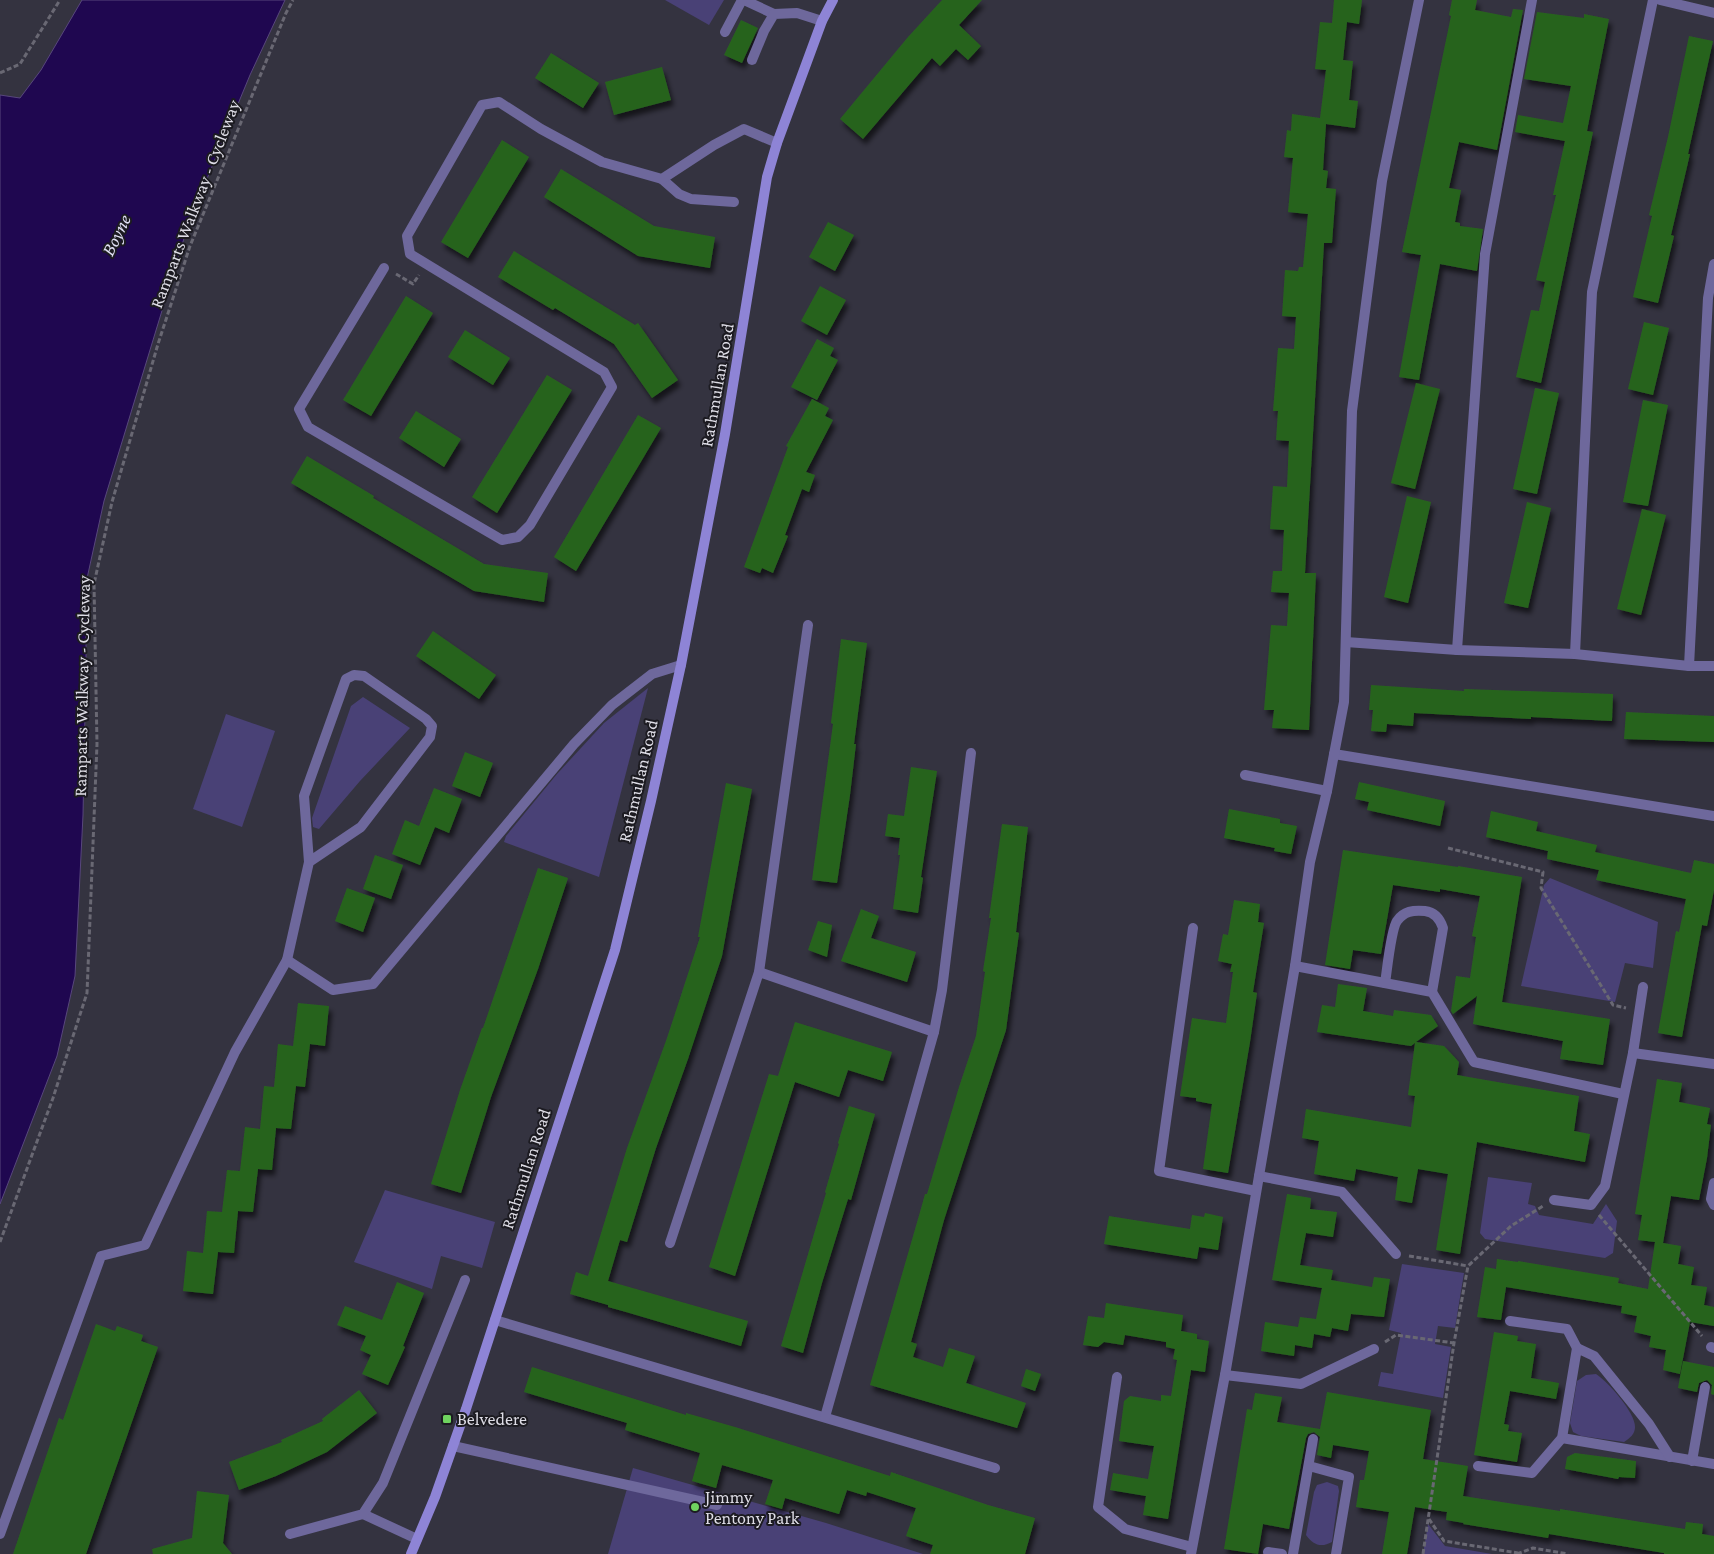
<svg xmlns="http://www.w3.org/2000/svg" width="1714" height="1554" font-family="'Crimson Pro',serif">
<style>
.green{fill:#494176}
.water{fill:#1f0750;stroke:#58477d}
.building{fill:#28631f;filter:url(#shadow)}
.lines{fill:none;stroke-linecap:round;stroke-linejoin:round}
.path{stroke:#696873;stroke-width:3;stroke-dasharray:5 2.5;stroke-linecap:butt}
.lane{stroke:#6e689c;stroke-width:10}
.street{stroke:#6e689c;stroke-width:10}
.secondary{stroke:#8e84d6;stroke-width:10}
.poi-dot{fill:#6fd35f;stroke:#1c1b21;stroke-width:2}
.labels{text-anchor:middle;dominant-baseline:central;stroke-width:4;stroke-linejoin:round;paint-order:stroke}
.street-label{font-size:18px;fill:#dedde6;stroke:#1c1b21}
.poi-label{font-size:18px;fill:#dedde6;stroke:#1c1b21;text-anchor:start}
.water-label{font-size:19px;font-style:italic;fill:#e0dff4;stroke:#1c1b21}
</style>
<defs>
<filter id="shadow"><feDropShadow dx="3" dy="5.5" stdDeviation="2.5" flood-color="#0009"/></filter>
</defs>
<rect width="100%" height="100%" fill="#343340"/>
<g class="green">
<polygon points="665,0 724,0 709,25"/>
<polygon points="648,688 599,877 504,842 506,836 557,774 604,723"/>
<polygon points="363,697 410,728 360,781 319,829 313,827 312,818 351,706"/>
<polygon points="226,714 275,731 242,827 193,809"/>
<polygon points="1550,878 1658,922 1653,968 1625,963 1615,1002 1521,986 1544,885"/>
<polygon points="1488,1177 1532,1183 1528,1204 1535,1206 1539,1215 1593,1224 1606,1204 1617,1221 1613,1253 1605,1258 1485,1239 1480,1233"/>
<polygon points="385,1190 495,1222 482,1268 441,1256 432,1289 354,1262"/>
<polygon points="1402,1264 1464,1273 1455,1328 1438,1326 1435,1344 1451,1347 1443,1398 1378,1386 1381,1372 1393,1374 1401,1333 1389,1330"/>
<path d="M1596 1374C1608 1382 1635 1412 1635 1427 1635 1434 1630 1438 1624 1442L1581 1436 1573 1432 1570 1423 1577 1381 1586 1375Z"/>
<polygon points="633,1468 826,1523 923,1554 608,1554"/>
<path d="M1327 1482 1338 1486 1339 1491 1332 1542C1321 1548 1313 1545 1306 1535L1314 1492 1317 1485Z"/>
<polygon points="1428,1524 1445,1546 1492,1554 1423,1554"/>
</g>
<polygon class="water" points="82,0 285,0 250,75 189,222 104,501 86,583 86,662 83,815 75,976 57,1056 0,1204 0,95 20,98 41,70"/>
<g class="building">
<polygon points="942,0 982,0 959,25 981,46 968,60 956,49 940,66 932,58 863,139 840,119 908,37"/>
<polygon points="1334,0 1362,0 1359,24 1347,22 1343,60 1353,61 1349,100 1358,101 1355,128 1326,124 1323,170 1328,171 1326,188 1336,189 1332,243 1324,243 1305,573 1316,573 1309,730 1272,728 1274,710 1264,710 1271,625 1287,626 1289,593 1271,592 1273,571 1282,571 1284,530 1270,529 1273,486 1287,487 1289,441 1276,440 1278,411 1273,411 1278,348 1294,349 1296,317 1282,316 1285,270 1298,271 1299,267 1303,267 1308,214 1288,212 1293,158 1284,157 1287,130 1291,131 1292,114 1320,118 1326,70 1315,69 1320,22 1332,23"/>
<polygon points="1452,0 1477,0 1475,10 1511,17 1513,9 1523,10 1497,150 1459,142 1449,188 1461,190 1455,222 1460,223 1460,226 1483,229 1477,271 1440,264 1419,380 1399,377 1421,255 1402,252 1451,16 1449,15"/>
<polygon points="1537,12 1584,18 1584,14 1609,19 1587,131 1593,132 1541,383 1516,377 1531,310 1539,311 1545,282 1536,280 1556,195 1553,195 1565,141 1515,132 1518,115 1563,123 1571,86 1524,79"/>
<polygon points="741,20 758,28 742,63 724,55"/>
<polygon points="1689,36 1713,41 1688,154 1690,154 1671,235 1674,236 1658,303 1633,297 1652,216 1649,215 1668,137"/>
<polygon points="551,53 599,83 583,108 535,78"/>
<polygon points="662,67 671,100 614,115 605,82"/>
<polygon points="502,140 529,157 468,258 441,242"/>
<polygon points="561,169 654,226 715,237 710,268 638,256 544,197"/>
<polygon points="828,222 854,235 835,271 809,257"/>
<polygon points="514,251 635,325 638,323 678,380 652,398 614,344 555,308 553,310 498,277"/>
<polygon points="820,286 846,300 827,335 801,321"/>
<polygon points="406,296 433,313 371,416 343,400"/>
<polygon points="1644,322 1669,328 1653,395 1628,389"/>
<polygon points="465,330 510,358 493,385 448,357"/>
<polygon points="817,339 834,348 830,356 838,360 817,400 791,387"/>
<polygon points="547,375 572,390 497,513 472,497"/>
<polygon points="1416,383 1440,389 1415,489 1391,483"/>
<polygon points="1535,388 1559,393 1537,494 1513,489"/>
<polygon points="812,399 829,408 825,416 833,420 806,472 815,475 809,492 802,489 785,535 788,536 773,573 762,568 760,573 744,567 788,447 786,446"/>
<polygon points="1643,400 1668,405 1648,506 1623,502"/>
<polygon points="416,411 461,439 444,467 399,438"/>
<polygon points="638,415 661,428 576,571 554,557"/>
<polygon points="307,456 374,496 373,498 484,564 548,573 544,602 474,591 291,483"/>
<polygon points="1407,496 1431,502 1408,603 1384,597"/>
<polygon points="1527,502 1551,508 1528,608 1504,603"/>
<polygon points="1642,509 1666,515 1641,615 1617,609"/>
<polygon points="433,631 496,675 479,699 416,656"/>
<polygon points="841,639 867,643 854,744 856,744 850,795 837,883 812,880 833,724 831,723"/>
<polygon points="1371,685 1464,691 1464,689 1613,694 1612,721 1531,717 1531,719 1414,713 1413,726 1387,724 1386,732 1371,731 1373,710 1369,710"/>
<polygon points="1626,712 1714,716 1714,742 1624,739"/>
<polygon points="465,752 493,763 480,797 452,786"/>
<polygon points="911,767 937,771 921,877 923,878 918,913 893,909 900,855 898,855 900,838 885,836 888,814 904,816"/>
<polygon points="1359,782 1445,801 1440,826 1367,810 1369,802 1355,799"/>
<polygon points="726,783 752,789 722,956 688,1059 656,1148 627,1242 620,1240 608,1281 748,1321 741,1346 626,1312 608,1307 608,1305 570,1294 576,1272 588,1276 627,1148 667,1038 700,937 698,937"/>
<polygon points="434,788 462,799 449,833 435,827 420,865 392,854 405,820 419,826"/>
<polygon points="1229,809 1280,819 1280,823 1297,826 1291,854 1274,851 1275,848 1224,838"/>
<polygon points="1491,811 1538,822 1536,831 1597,845 1595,852 1691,873 1694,860 1714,864 1714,890 1707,926 1702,925 1682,1037 1658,1033 1676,931 1679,932 1686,899 1596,880 1599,870 1547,859 1548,851 1486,837"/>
<polygon points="1002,824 1028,827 1016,932 1019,933 1006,1030 944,1220 911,1342 917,1344 913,1357 943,1367 949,1348 975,1356 966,1383 1026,1403 1017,1428 870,1385 920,1212 925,1194 927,1194 959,1087 976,1036 985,972 983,971 991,918 989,918"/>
<polygon points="1343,850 1458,867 1458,866 1522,877 1502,1002 1610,1019 1603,1065 1560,1059 1563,1041 1473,1024 1477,996 1453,1014 1451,1011 1456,976 1470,978 1476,937 1472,936 1480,896 1440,889 1440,892 1393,885 1381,954 1353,950 1350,969 1325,965"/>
<polygon points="375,855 403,865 391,899 363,889"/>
<polygon points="538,868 568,878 538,969 491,1097 461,1193 431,1184 460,1090 482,1028 483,1028"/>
<polygon points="347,888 375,898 363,932 335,921"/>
<polygon points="1234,900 1260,904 1258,922 1264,923 1253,992 1257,993 1250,1042 1228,1173 1203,1169 1212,1104 1196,1101 1196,1098 1180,1096 1192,1018 1226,1023 1233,972 1230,972 1232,964 1218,961 1223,934 1228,935"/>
<polygon points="861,909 879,916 871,938 916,952 907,982 841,961"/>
<polygon points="818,921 832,925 827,957 808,950"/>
<polygon points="1338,984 1367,988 1363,1011 1393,1016 1394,1010 1431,1015 1438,1026 1416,1042 1444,1046 1459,1062 1457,1075 1579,1096 1574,1131 1590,1134 1585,1162 1477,1142 1460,1254 1436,1250 1448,1174 1418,1169 1412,1203 1395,1200 1398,1177 1356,1169 1354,1181 1314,1174 1319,1141 1302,1138 1306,1109 1411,1127 1415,1096 1408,1095 1415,1043 1411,1046 1317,1032 1322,1005 1335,1007"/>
<polygon points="298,1003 329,1006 325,1046 310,1044 305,1087 296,1086 291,1129 276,1128 272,1170 258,1169 253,1212 238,1211 234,1253 218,1252 213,1294 183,1291 187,1251 203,1253 207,1211 222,1212 227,1170 240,1171 245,1127 260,1129 264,1086 274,1087 278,1044 293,1046"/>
<polygon points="795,1022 892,1052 883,1081 848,1070 839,1097 795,1082 735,1276 709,1267 769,1074 778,1076"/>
<polygon points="1657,1079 1682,1083 1679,1102 1710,1108 1707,1124 1711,1125 1707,1158 1699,1200 1671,1196 1663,1243 1681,1246 1678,1264 1694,1267 1691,1285 1707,1287 1704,1305 1714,1307 1714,1326 1690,1322 1680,1374 1663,1370 1666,1350 1649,1347 1651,1336 1634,1332 1637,1316 1621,1313 1622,1306 1506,1287 1501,1320 1477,1317 1485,1267 1496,1269 1497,1259 1518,1262 1518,1261 1619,1278 1618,1283 1648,1289 1655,1242 1638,1240 1642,1215 1635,1214"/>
<polygon points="849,1106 875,1114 851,1200 848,1199 822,1283 803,1353 781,1346 826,1193 825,1192 839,1144 838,1143"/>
<polygon points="1287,1194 1311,1198 1310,1209 1337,1212 1333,1237 1306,1233 1300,1265 1333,1270 1331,1280 1372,1287 1374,1277 1390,1279 1384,1317 1351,1314 1348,1331 1332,1328 1330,1337 1314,1334 1312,1348 1295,1345 1294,1356 1261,1351 1265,1322 1298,1327 1300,1317 1316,1319 1322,1288 1272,1280"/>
<polygon points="1205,1213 1223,1217 1218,1250 1199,1247 1197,1259 1104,1244 1109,1216 1190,1229 1192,1215 1204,1217"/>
<polygon points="397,1282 424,1293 403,1346 405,1347 388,1385 362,1374 371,1355 360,1350 366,1336 337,1325 345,1306 382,1320"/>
<polygon points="1106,1303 1183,1315 1181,1331 1197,1334 1197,1339 1209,1341 1205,1372 1191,1370 1168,1519 1143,1515 1146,1496 1110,1490 1113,1473 1148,1479 1154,1446 1119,1441 1124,1401 1130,1396 1161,1401 1161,1395 1171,1396 1177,1360 1173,1359 1175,1349 1166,1347 1166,1342 1125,1335 1123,1345 1104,1342 1098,1347 1083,1345 1088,1316 1104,1318"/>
<polygon points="96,1324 115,1331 117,1326 143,1335 141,1341 158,1347 86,1554 13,1554 59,1418 63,1420"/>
<polygon points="1494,1332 1518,1336 1517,1341 1536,1344 1531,1378 1559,1383 1556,1399 1510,1391 1504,1424 1509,1425 1508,1431 1522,1433 1517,1462 1474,1455"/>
<polygon points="1683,1361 1714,1367 1714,1395 1711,1394 1712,1385 1707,1380 1699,1383 1697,1392 1678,1388"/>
<polygon points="532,1367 686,1415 686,1413 735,1427 890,1476 891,1472 988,1505 1035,1518 1025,1554 930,1554 933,1545 906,1536 916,1508 867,1492 866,1496 847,1490 839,1514 785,1498 782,1509 765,1504 773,1480 722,1465 716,1488 692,1481 700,1453 625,1430 627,1423 524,1392"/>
<polygon points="1026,1369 1041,1374 1035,1391 1021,1386"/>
<polygon points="359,1390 377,1413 327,1452 276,1476 239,1490 229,1462 282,1442 281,1440 323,1421 322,1419"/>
<polygon points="1327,1392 1431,1410 1423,1459 1468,1466 1463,1496 1560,1511 1560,1509 1685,1529 1686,1522 1703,1524 1702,1534 1714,1536 1714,1554 1664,1554 1664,1553 1549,1534 1548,1538 1463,1524 1464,1523 1446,1520 1447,1512 1415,1507 1407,1554 1382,1554 1389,1512 1356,1507 1360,1480 1364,1480 1369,1451 1333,1445 1331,1458 1317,1455 1320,1437 1314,1432 1308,1434 1306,1438 1289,1529 1263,1524 1258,1554 1224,1549 1247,1409 1252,1410 1255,1393 1282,1397 1277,1422 1320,1429"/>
<polygon points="1575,1453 1636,1461 1635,1478 1619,1477 1618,1479 1565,1469 1567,1457"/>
<polygon points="197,1491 229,1495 223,1543 232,1554 153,1554 152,1549 192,1538"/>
</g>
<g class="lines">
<g class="path">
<polyline points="0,73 20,64 60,0"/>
<polyline points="396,274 413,284 419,275"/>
<polyline points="1448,848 1543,872 1541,888 1613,1005 1626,1008"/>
<polyline points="1599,1215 1702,1336"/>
<polyline points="0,1242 53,1098 87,993 97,744 94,584 112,502 158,344 190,246 286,13 293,0"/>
<polyline points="1409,1256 1468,1266"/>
<polyline points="1385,1342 1396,1335 1454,1343"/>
<polyline points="1429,1519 1444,1541 1518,1553"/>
<polyline points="1423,1554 1454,1343 1468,1266 1511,1226 1543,1206"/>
<polyline points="1517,1554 1533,1548 1568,1554"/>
</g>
<g class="lane">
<polyline points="744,0 774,14"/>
<polyline points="725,32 742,0"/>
<polyline points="752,60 764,31 774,14 797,13 822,21"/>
<polyline points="1457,650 1485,254 1532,0"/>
<polyline points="1689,666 1708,298 1714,264"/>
<polyline points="1334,754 1714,816"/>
<polyline points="1193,928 1159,1171 1256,1191"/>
<path d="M1385 983C1387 971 1391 929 1397 921 1404 911 1413 910 1425 911 1434 912 1440 919 1443 928L1432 992"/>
<polyline points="1714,1183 1711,1199 1714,1205"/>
<polyline points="1510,1321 1567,1329 1577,1348"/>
<polyline points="1117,1377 1098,1507 1125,1529 1192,1547"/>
<polyline points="1562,1438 1714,1464"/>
<polyline points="453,1446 717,1505"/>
<polyline points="1692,1461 1705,1387"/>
<polyline points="1309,1466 1349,1477 1336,1554"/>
<polyline points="1478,1466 1532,1473 1562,1438 1577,1348 1594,1356 1649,1424 1670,1457"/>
<polyline points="1268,1552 1282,1554"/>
<polyline points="1293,1554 1313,1439"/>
</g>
<g class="street">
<polyline points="1660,0 1714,13"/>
<polyline points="662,179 679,194 691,199 734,202"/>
<polyline points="384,268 299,409 308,427 502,540 518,537 530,525 612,387 604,372 410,254 407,236 482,105 499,102 541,129 602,162 662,179 714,145 744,129 777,143"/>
<polyline points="1346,642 1457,650 1575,654 1689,666 1714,666"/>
<polyline points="1575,654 1592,292 1653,0"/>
<polyline points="1245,775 1327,791"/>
<polyline points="287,960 333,990 373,984 574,744 612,705 652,674 681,665"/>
<polyline points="1295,966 1432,992 1474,1062 1623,1094"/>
<polyline points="759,972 934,1032"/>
<polyline points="1633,1053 1714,1064"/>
<polyline points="1259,1176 1342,1192 1396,1254"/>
<polyline points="1554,1200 1591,1205 1605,1186 1633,1053 1643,987"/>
<polyline points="670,1243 759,972 808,625"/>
<polyline points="495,1320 995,1468"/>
<polyline points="1711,1347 1714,1348"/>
<polyline points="1225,1375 1301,1384 1374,1349"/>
<polyline points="825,1417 934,1032 942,990 971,753"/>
<polyline points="363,1514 417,1539"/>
<polyline points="0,1534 101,1256 145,1245 235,1052 287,960 309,862 304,796 346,679 354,675 364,676 426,719 432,726 430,737 361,827 309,862"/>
<polyline points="290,1534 363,1514 383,1483 465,1280"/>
<polyline points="1191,1554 1225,1375 1259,1176 1295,966 1310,862 1327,791 1344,702 1352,411 1382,181 1419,0"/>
</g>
<polyline class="secondary" points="411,1554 435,1497 466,1409 615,950 651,801 681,665 725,434 767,177 777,143 822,21 833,0"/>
</g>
<g class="poi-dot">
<rect x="442" y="1414" width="10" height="10" rx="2.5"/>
<circle cx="695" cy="1507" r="5"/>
</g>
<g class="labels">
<g class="street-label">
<text transform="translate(195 204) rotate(-69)">Ramparts Walkway - Cycleway</text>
<text transform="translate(717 385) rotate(-80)">Rathmullan Road</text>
<text transform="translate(82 686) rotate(-89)">Ramparts Walkway - Cycleway</text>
<text transform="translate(638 781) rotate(-77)">Rathmullan Road</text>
<text transform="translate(526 1169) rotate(-72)">Rathmullan Road</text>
</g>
<g class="poi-label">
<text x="457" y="1419">Belvedere</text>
<text x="705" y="1497">Jimmy<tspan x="705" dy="21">Pentony Park</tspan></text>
</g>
<g class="water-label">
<text transform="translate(116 235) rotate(-64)">Boyne</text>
</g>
</g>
</svg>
